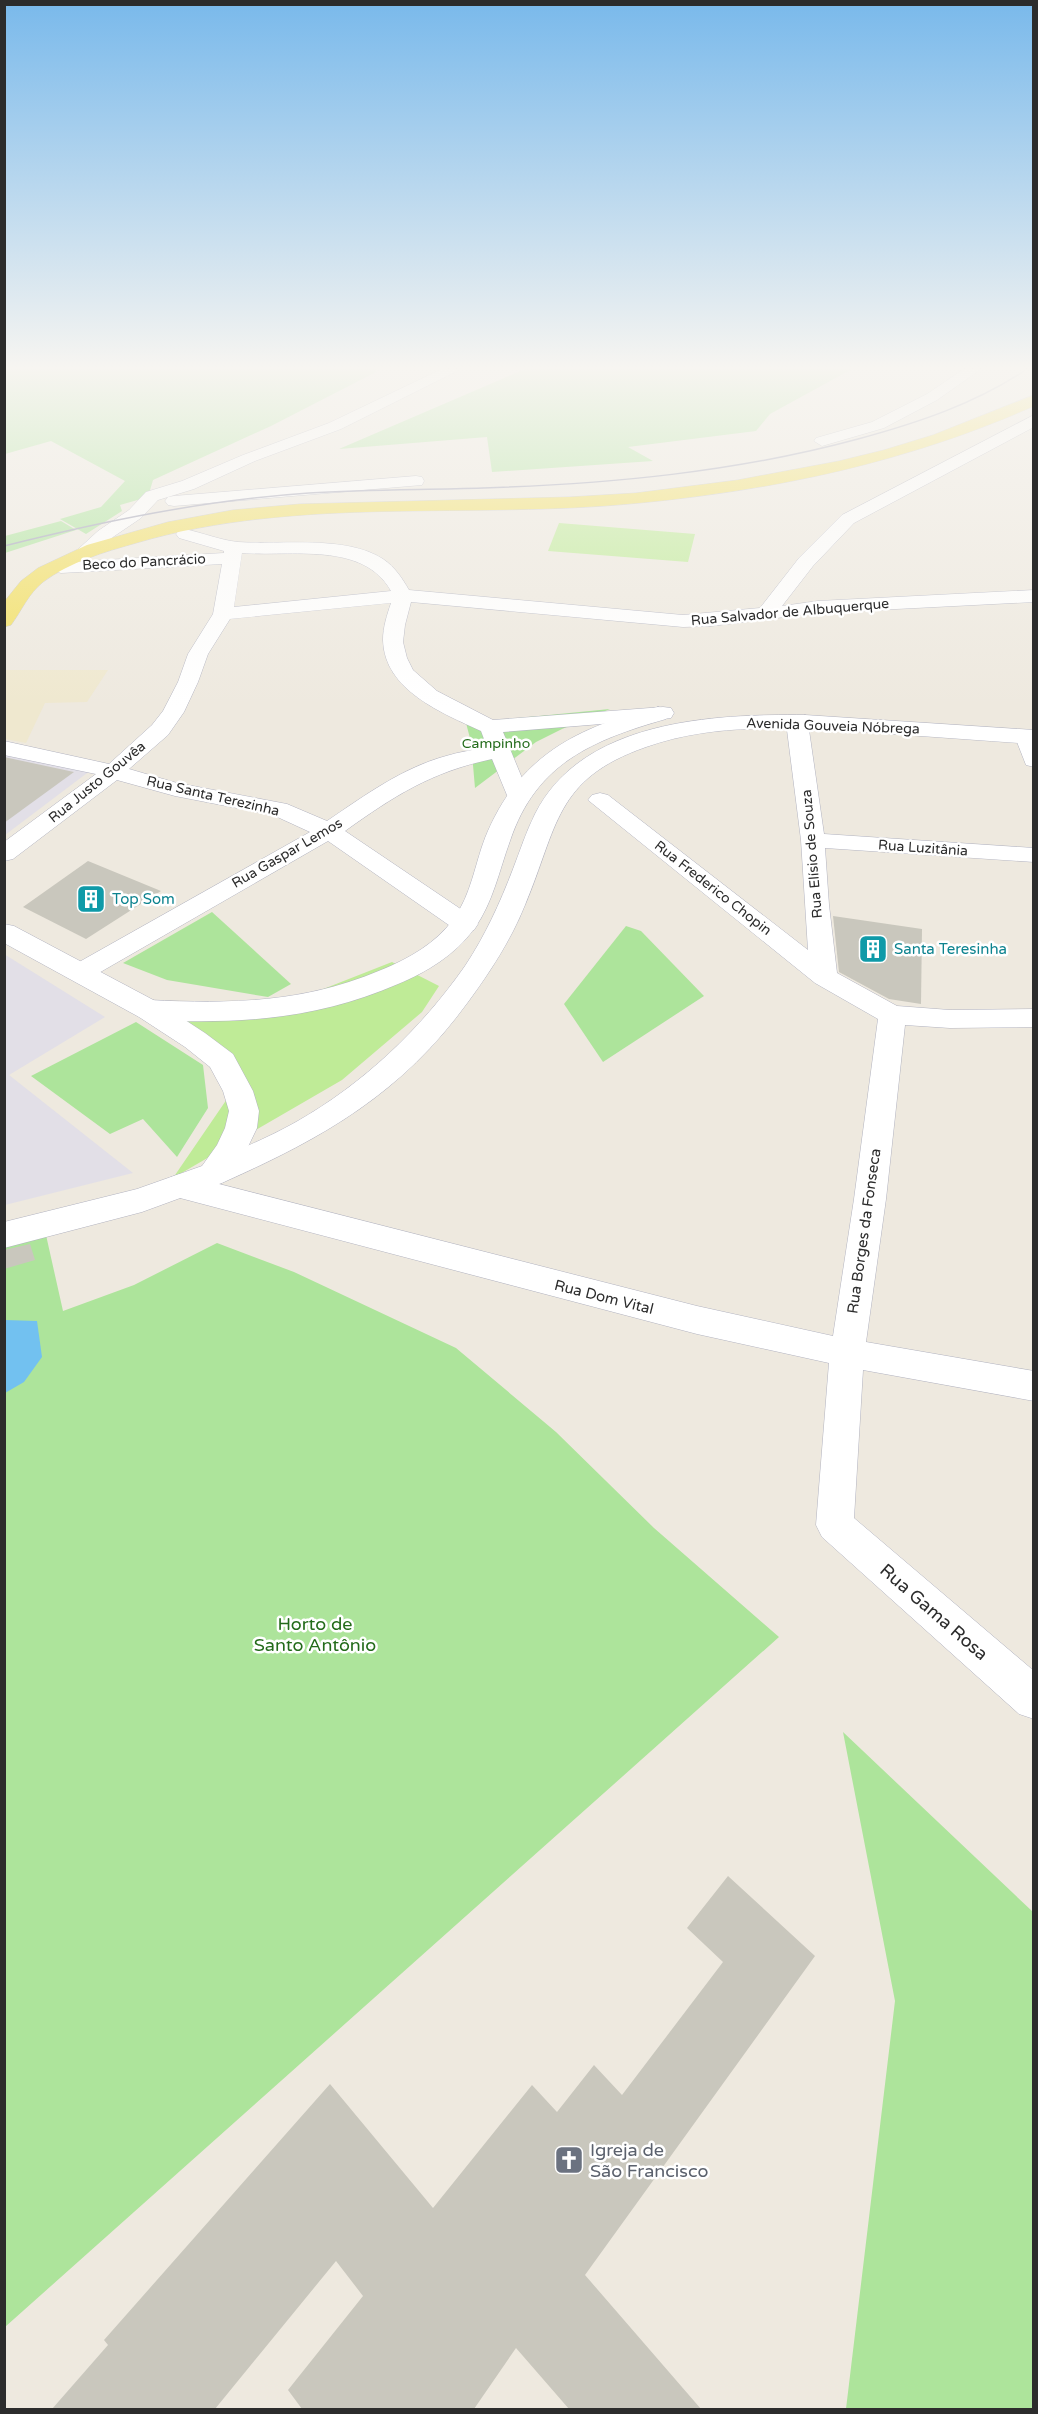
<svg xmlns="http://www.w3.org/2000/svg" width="1038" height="2414" font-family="'Varela Round',sans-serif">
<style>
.industrial{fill:#e2dfe7}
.education{fill:#efe8cf}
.green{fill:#ade49b}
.pitch{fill:#bfeb97}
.water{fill:#72c1f0}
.building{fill:#c9c7bd}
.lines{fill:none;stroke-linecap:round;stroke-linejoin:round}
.minor-casing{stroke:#b2b3c0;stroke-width:1}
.tertiary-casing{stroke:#b2b3c0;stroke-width:1}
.secondary-casing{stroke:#b2b3c0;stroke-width:1}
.primary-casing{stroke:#c8c8c8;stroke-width:1}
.minor{fill:#fff;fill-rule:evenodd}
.tertiary{fill:#fff;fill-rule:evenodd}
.secondary{fill:#fff;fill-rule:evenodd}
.primary{fill:#f2df60;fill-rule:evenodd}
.tram{stroke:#a1a2b7;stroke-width:1.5}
.labels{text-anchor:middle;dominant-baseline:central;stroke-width:5;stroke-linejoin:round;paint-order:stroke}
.far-street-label{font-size:14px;fill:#2c2c2c;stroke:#fff}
.far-park-label{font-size:14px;fill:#236b1a;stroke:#fff}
.culture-label{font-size:15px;fill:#0d838f;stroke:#fff;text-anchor:start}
.street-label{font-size:15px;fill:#2c2c2c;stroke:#fff}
.near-street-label{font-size:18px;fill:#2c2c2c;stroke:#fff}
.near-park-label{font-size:18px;fill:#236b1a;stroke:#fff}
.near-worship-label{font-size:18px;fill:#5b616d;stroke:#fff;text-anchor:start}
</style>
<rect width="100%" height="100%" fill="#eee9df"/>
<g class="industrial">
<polygon points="4,748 95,767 5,835"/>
<polygon points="4,954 105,1017 9,1075 133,1173 5,1205"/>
</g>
<polygon class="education" points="5,670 108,670 87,702 45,703 26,743 5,739"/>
<g class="green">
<polygon points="5,369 376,369 376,372 271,426 153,480 148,497 120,505 122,511 86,534 60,519 101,507 125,481 51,441 5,454"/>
<polygon points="525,369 852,369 770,414 756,431 628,447 653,461 492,472 487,437 339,449"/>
<polygon points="61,521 76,530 5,553 5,536"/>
<polygon points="610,709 562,729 536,742 475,788 471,742 466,723"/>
<polygon points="212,912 291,984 268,997 167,980 123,963"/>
<polygon points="626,926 641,931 704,996 603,1062 564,1004"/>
<polygon points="136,1022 203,1065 208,1108 177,1157 143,1119 110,1134 31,1076"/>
<polygon points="46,1235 63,1311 134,1285 217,1243 294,1272 456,1348 556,1432 654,1528 779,1637 5,2327 5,1246"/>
<polygon points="843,1732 1033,1912 1033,2409 846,2409 895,2001"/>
</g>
<g class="pitch">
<polygon points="559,523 695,534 688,562 548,551"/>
<polygon points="392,962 439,986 422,1012 342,1080 173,1178 227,1099 214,1067 143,1007 246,1005 308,995"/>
</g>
<polygon class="water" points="5,1320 37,1321 42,1357 24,1382 5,1393"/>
<g class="building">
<polygon points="4,757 74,772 4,823"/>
<polygon points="88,861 161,891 86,939 23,907"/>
<polygon points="833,916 922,929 921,1004 889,999 839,972"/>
<polygon points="30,1244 35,1260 4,1269 4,1250"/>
<polygon points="728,1876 815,1956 585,2275 701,2409 569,2409 516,2348 474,2409 302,2409 288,2390 363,2296 336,2261 215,2409 52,2409 108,2345 104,2340 330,2084 433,2208 532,2085 557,2112 594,2065 622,2095 723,1962 687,1928"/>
</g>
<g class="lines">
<g class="minor-casing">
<g id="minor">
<polygon points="442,369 461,369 341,429 255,461 194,489 158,500 141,518 110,539 89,557 77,557 74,553 98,531 129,510 146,492 182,481 243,455 329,423"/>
<polygon points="964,369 981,369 937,400 884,428 822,446 814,441 816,438 872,422 927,394"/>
<path d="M1034 415V427L854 523 813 566 782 606 818 601 1034 590V602L818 613 711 626 683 627 411 602 405 625 403 642 407 658 413 670 437 691 493 720 663 707 671 708 674 713 671 718 663 719 503 732 529 795 525 800 517 802 509 800 492 759C431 772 394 796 345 831L474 918 478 924 474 930 465 932 456 930 328 841 90 978 81 981 72 978 68 972 72 966 310 832 273 815 175 796 117 780 13 859 4 861V842L96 774 4 755V741L109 764 152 725 163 711 178 682 188 654 213 614 222 564 61 573 54 571 52 567 54 563 224 553V551L179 538 176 534 179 530 185 529C203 533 220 540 238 542 281 545 346 535 383 559 395 567 402 578 409 590L683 615 760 608 799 558 842 515ZM242 553C291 557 363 541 391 591L234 607ZM391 603C387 615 383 627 383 640 384 690 442 713 481 731L487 747C473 750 459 752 446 756 402 768 364 796 327 821L287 804 177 783 129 769 168 735 184 712 198 682 208 654 230 619Z"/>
<polygon points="416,476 422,477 424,481 422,485 174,506 168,505 165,501 168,497 174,496"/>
<polygon points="798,723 806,725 809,730 824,834 1034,848 1034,862 825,848 829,905 837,973 897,1006 950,1010 1034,1009 1034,1027 950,1028 905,1025 886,1199 866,1342 1034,1371 1034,1401 863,1370 854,1518 1034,1671 1034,1719 1019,1714 822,1537 816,1525 829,1363 697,1334 180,1198 169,1194 164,1186 169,1178 180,1174 697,1306 833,1336 854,1199 878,1019 815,983 588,800 592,795 600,793 608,795 808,950 801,840 787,730 790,725"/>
<polygon points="1026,730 1034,732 1034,767 1026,765 1015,737 1018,732"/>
</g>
</g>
<g class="tertiary-casing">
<g id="tertiary">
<path d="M658 707 666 709 669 714 666 719C593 740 536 763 510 841 499 871 493 903 474 929 455 955 427 972 398 984 315 1020 238 1024 149 1020L139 1017 135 1010 139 1003 149 1000C232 1004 303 1003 381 970 408 959 437 943 454 918 471 895 475 864 485 838 518 756 577 727 658 707Z"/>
<path d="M805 715 1034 730V744C977 740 921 736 865 732 792 728 716 722 646 747 554 779 558 827 525 905 511 940 490 972 468 1002 402 1093 325 1137 224 1182L213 1186 202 1182 197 1174 202 1166C233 1152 266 1139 296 1122 363 1084 421 1029 465 966 485 936 500 903 513 869 520 851 526 832 535 814 582 720 713 714 805 715Z"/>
</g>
</g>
<g class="secondary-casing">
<polygon id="secondary" points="4,924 14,926 159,1003 205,1033 233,1054 253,1091 259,1111 257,1128 246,1151 224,1182 142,1212 4,1248 4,1222 137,1189 202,1166 217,1145 225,1128 229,1111 223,1091 210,1067 185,1047 139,1017 4,943"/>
</g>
<g class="primary-casing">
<path id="primary" d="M1034 395V406C908 462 775 490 639 503 471 520 300 495 136 543 104 552 70 562 43 582 28 594 22 610 11 625L4 627V602L21 581 38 568 87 545 168 522 233 510 300 504 570 497 636 493 738 480 839 461 884 450 933 435Z"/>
</g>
<use href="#minor" class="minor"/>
<use href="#tertiary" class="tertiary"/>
<use href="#secondary" class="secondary"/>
<use href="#primary" class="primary"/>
<path class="tram" d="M4 546C104 521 206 500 309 493 367 489 425 490 483 488 609 484 736 472 858 439 917 423 975 404 1027 369"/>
</g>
<linearGradient id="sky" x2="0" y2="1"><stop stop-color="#79b9eb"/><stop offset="0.52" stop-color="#f7f5f1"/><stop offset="1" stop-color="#f7f5f1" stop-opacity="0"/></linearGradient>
<rect width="1038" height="707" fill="url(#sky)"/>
<defs>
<g id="building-square" transform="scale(1.5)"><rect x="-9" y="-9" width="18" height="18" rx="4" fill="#0f9aa8" stroke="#fff"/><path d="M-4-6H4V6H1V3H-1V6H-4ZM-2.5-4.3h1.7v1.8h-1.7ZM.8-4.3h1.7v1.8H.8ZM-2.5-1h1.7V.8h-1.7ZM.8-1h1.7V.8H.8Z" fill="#fff"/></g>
<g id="church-square" transform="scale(1.5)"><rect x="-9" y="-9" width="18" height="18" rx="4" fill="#6b7280" stroke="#fff"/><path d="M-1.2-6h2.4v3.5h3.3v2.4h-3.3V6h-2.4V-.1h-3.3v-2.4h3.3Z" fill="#fff"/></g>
</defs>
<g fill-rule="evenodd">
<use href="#building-square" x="91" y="899"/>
<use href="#building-square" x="873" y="949"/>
<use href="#church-square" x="569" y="2160"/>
</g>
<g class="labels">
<g class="far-street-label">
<text transform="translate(144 562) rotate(-3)">Beco do Pancrácio</text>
<text transform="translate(790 612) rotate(-5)">Rua Salvador de Albuquerque</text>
<text transform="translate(833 726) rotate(2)">Avenida Gouveia Nóbrega</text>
<text transform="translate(97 782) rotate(-39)">Rua Justo Gouvêa</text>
<text transform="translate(213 796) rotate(13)">Rua Santa Terezinha</text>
<text transform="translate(923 848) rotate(4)">Rua Luzitânia</text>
<text transform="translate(287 853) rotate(-30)">Rua Gaspar Lemos</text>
<text transform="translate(812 854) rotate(-95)">Rua Elísio de Souza</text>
<text transform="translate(713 888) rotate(38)">Rua Frederico Chopin</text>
</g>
<g class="far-park-label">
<text x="496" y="743">Campinho</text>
</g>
<g class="culture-label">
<text x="112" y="899">Top Som</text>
<text x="894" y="949">Santa Teresinha</text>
</g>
<g class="street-label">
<text transform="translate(864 1231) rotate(-82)">Rua Borges da Fonseca</text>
<text transform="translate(604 1297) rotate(14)">Rua Dom Vital</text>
</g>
<g class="near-street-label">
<text transform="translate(934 1612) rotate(41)">Rua Gama Rosa</text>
</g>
<g class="near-park-label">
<text x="315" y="1624">Horto de<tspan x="315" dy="21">Santo Antônio</tspan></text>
</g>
<g class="near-worship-label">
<text x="590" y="2150">Igreja de<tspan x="590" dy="21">São Francisco</tspan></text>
</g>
</g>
<rect width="1038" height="2414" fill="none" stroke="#2c2c2c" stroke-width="12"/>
</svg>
